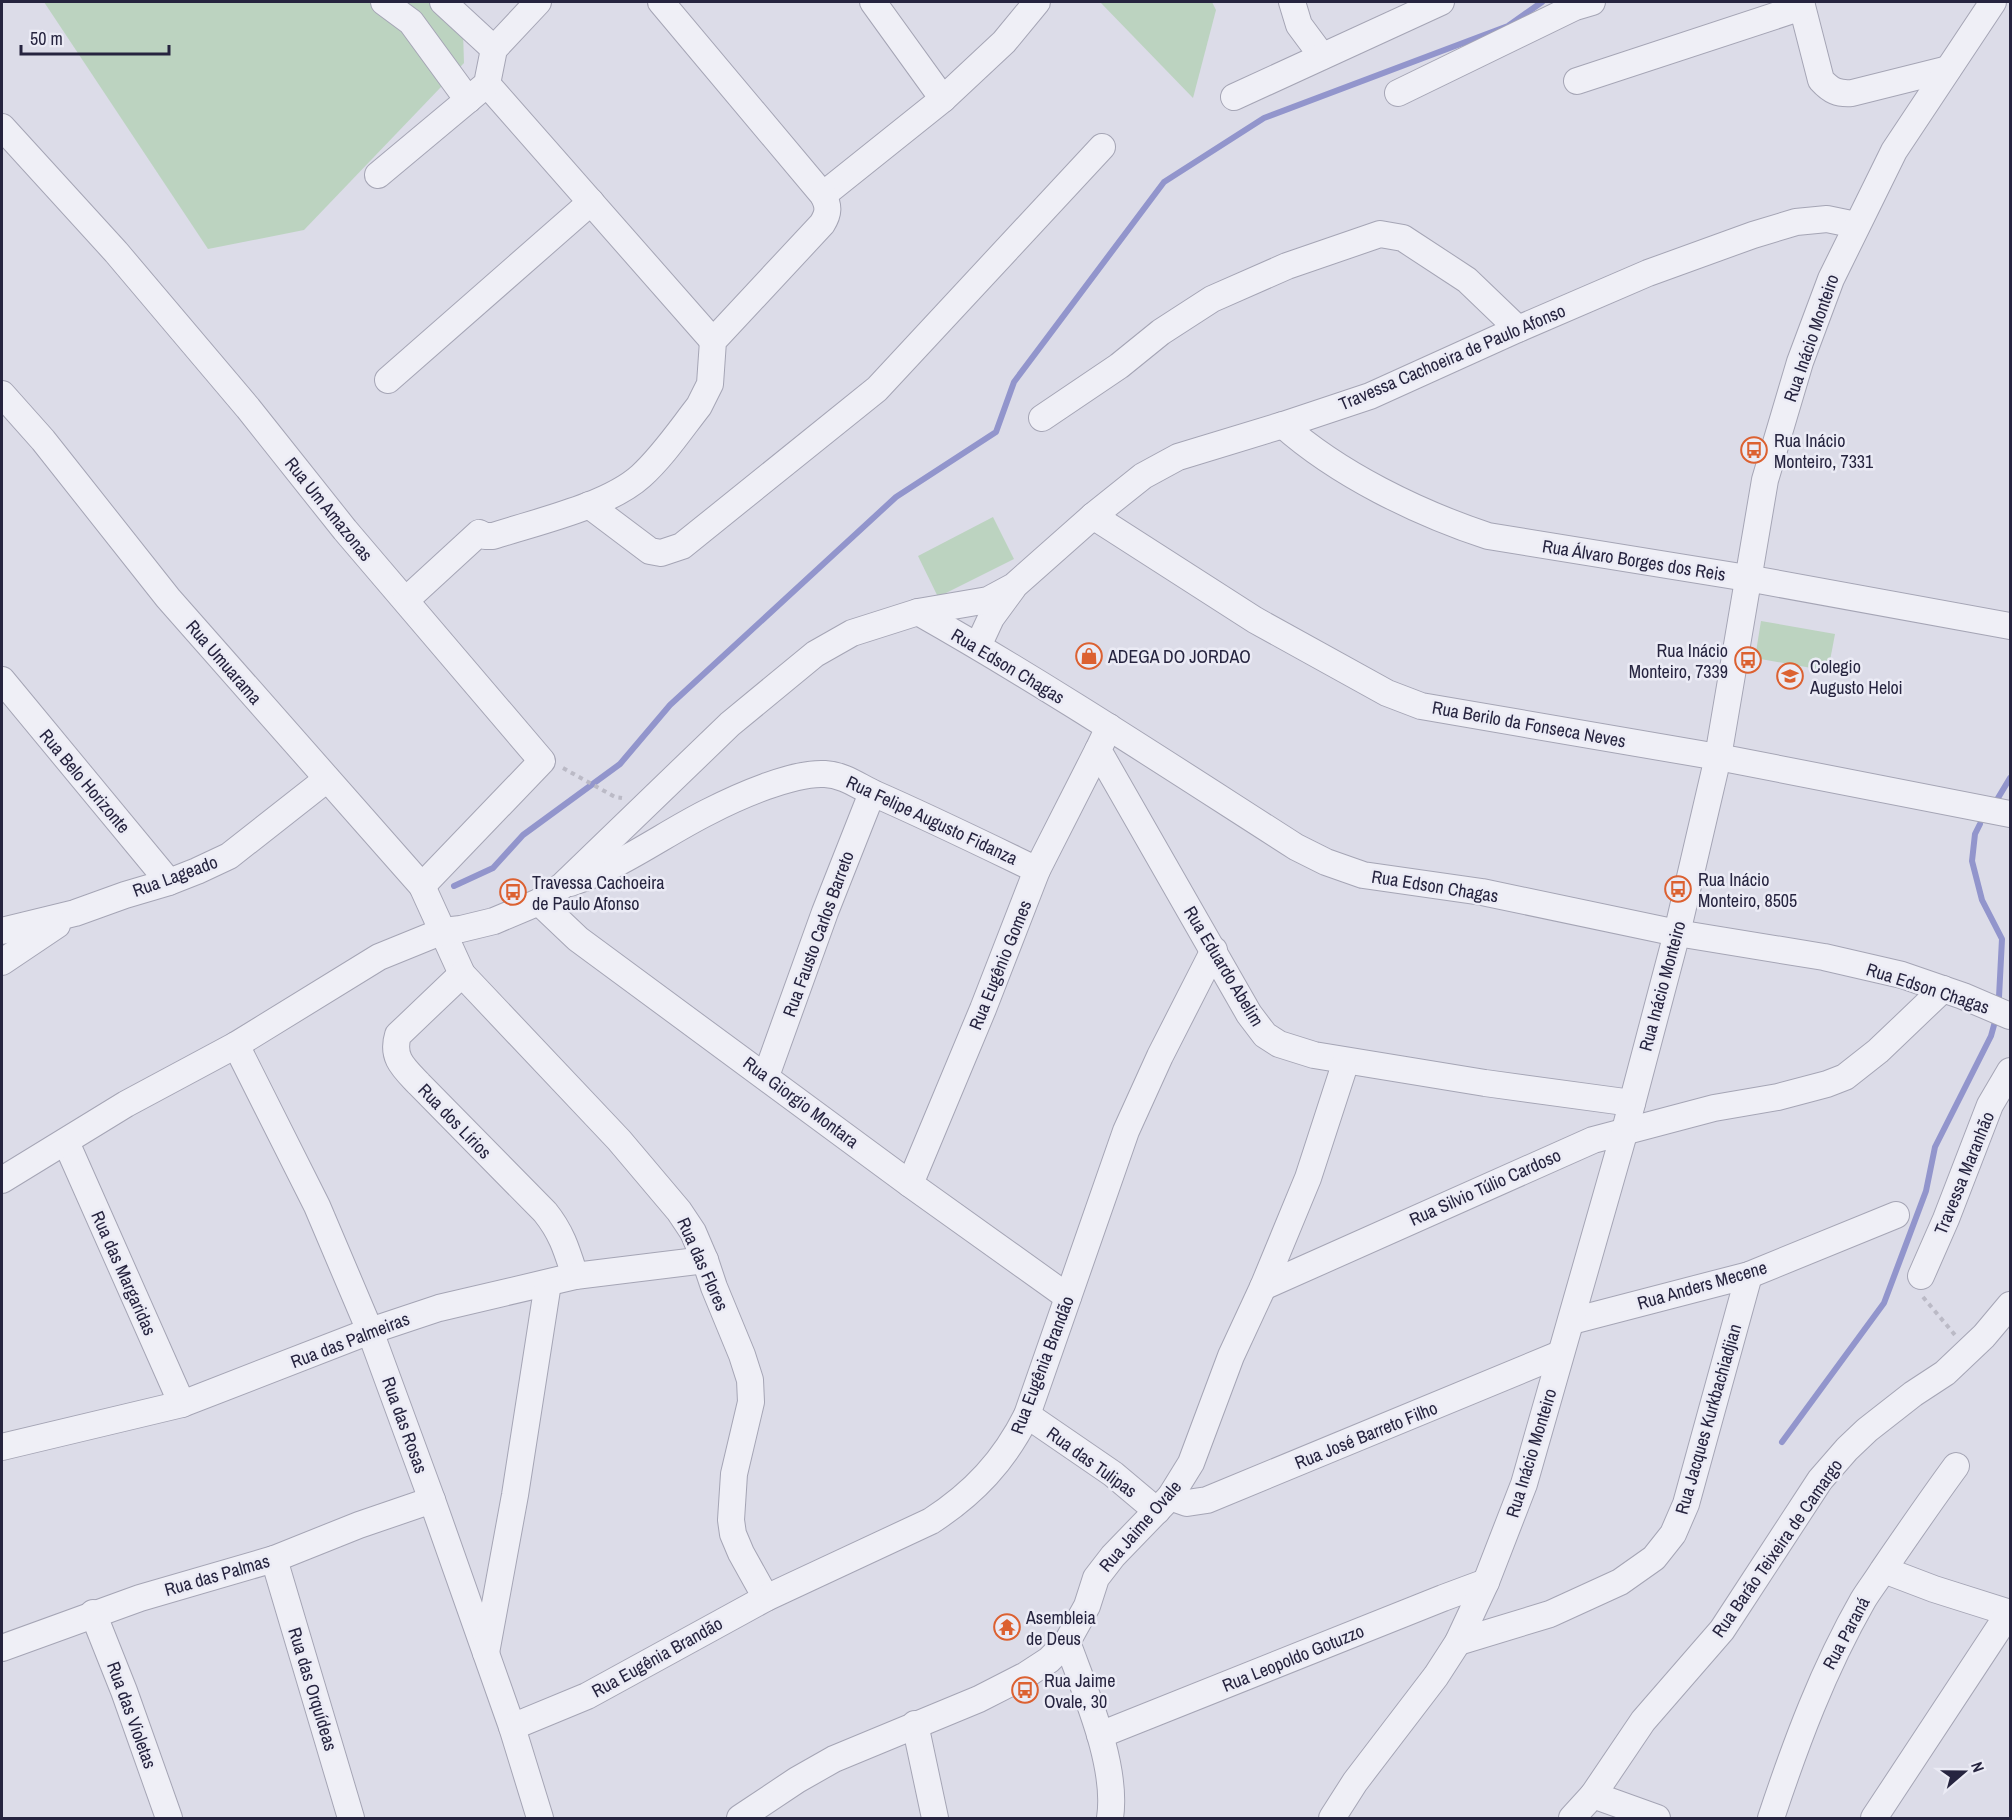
<svg xmlns="http://www.w3.org/2000/svg" width="2012" height="1820" font-family="'Archivo Narrow',sans-serif">
<style>
.green{fill:#bcd3c0}
.lines{fill:none;stroke-linecap:round;stroke-linejoin:round}
.stream{stroke:#9295cc;stroke-width:6}
.minor-casing{stroke:#a5a5b5;stroke-width:28}
.path{stroke:#bbbac6;stroke-width:4;stroke-dasharray:4.5 4.5;stroke-linecap:butt}
.minor{stroke:#efeff6;stroke-width:26}
.labels{text-anchor:middle;dominant-baseline:central;stroke-width:5;stroke-linejoin:round;paint-order:stroke}
.street-label{font-size:18px;fill:#26243f;stroke:#ebebf5}
.poi-label{font-size:18px;fill:#26243f;stroke:#ebebf5;text-anchor:start}
</style>
<rect width="100%" height="100%" fill="#dcdce8"/>
<g class="green">
<polygon points="44,2 462,2 464,63 304,230 208,249"/>
<polygon points="1100,2 1212,2 1216,10 1193,98"/>
<polygon points="993,517 1014,559 938,597 918,556"/>
<polygon points="1761,621 1835,634 1828,671 1755,658"/>
</g>
<g class="lines">
<g class="stream">
<polyline points="1998,798 2010,778"/>
<polyline points="1980,824 1975,834 1972,861 1982,900 2002,939 1999,997"/>
<polyline points="454,886 493,868 523,835 620,764 670,705 896,497 996,432 1014,382 1164,182 1264,118 1508,26 1542,2"/>
<polyline points="1782,1442 1884,1303 1926,1191 1935,1147 1991,1036 1996,1018"/>
</g>
<g class="minor-casing">
<g id="minor">
<polyline points="384,2 411,22 468,100"/>
<polyline points="443,2 494,49"/>
<polyline points="1292,2 1299,25 1322,56"/>
<path d="M1801 2 1821 80C1831 91 1838 94 1852 93L1948 69"/>
<polyline points="1577,81 1802,7"/>
<polyline points="487,84 713,341"/>
<polyline points="1398,93 1575,7 1592,2"/>
<polyline points="1234,97 1441,2"/>
<polyline points="943,99 1004,42 1037,2"/>
<polyline points="2,127 116,252 248,408 345,530 542,761 422,886"/>
<polyline points="378,175 487,84 494,49 538,2"/>
<polyline points="823,195 943,99 873,2"/>
<polyline points="388,380 591,202"/>
<polyline points="2,394 43,440 168,598 422,886 462,974 619,1140 679,1211 693,1232 705,1260 714,1287 742,1355 750,1380 751,1402 734,1474 731,1520 733,1534 741,1553 766,1598"/>
<polyline points="1042,418 1119,366 1161,332 1212,299 1287,266 1380,234 1403,238 1467,280 1518,329"/>
<path d="M1283 425C1338 474 1418 513 1488 536L1747 578 2010 626"/>
<polyline points="589,505 650,551 661,553 682,546 877,389 1102,147"/>
<polyline points="1093,516 1255,620 1387,693 1421,706 1718,757 2010,814"/>
<path d="M406 600 479 533 485 536H493C536 522 608 506 641 476 663 456 681 429 699 406L710 384 713 341 822 224C829 213 829 206 823 195L661 2"/>
<path d="M918 612C1047 685 1171 767 1296 847L1326 862 1363 875 1482 892 1677 933 1824 957 1902 975 1963 996 2010 1016"/>
<polyline points="978,646 991,618 1013,588"/>
<polyline points="2,680 169,882"/>
<polyline points="1109,727 1098,750 1249,1014 1265,1035 1279,1044 1314,1055 1485,1083 1632,1103"/>
<path d="M570 883C621 867 662 835 708 812 737 797 793 772 825 774 844 775 858 786 875 794 930 818 983 844 1037 870"/>
<polyline points="539,902 578,939 910,1184 1068,1297"/>
<polyline points="2,931 75,913 125,895 169,882 197,871 229,856 327,779"/>
<polyline points="2,962 57,925"/>
<path d="M462 974 398 1035C391 1058 404 1068 419 1084L545 1212C562 1233 567 1251 575 1276"/>
<polyline points="236,1045 317,1206 370,1331 432,1500 512,1727 540,1818"/>
<polyline points="766,1076 825,912 872,793"/>
<polyline points="66,1142 182,1404"/>
<polyline points="2,1180 126,1104 236,1045 379,957 443,931 461,929 494,921 539,902 562,886 730,724 815,654 852,633 918,612 988,600 1014,586 1093,516 1143,476 1178,457 1283,425 1370,396 1518,329 1648,273 1753,235 1796,222 1827,219 1856,225"/>
<polyline points="910,1184 983,1009 1037,870 1098,750"/>
<polyline points="1921,1276 1946,1219 1990,1105 2010,1071"/>
<polyline points="1263,1287 1593,1140 1714,1108 1778,1097 1827,1084 1845,1077 1878,1051 1943,989"/>
<polyline points="1572,1321 1749,1275 1896,1215"/>
<polyline points="1027,1415 1113,1474 1157,1511"/>
<polyline points="2,1447 182,1404 370,1331 439,1308 575,1276 705,1260"/>
<polyline points="1170,1497 1187,1503 1207,1500 1560,1354"/>
<polyline points="274,1559 351,1818"/>
<polyline points="1884,1570 1934,1589 2010,1613"/>
<polyline points="93,1613 124,1691 169,1818"/>
<path d="M1067 1642C1085 1692 1118 1765 1110 1818"/>
<polyline points="1458,1642 1550,1614 1620,1582 1654,1558 1673,1534 1686,1504 1749,1275"/>
<polyline points="2,1648 140,1598 274,1559 359,1525 432,1500"/>
<polyline points="486,1653 515,1495 548,1283"/>
<polyline points="915,1724 935,1818"/>
<path d="M512 1727 587 1696 766 1598 931 1521C974 1493 1004 1461 1027 1415L1126 1131 1160 1056 1214 950"/>
<polyline points="1100,1735 1443,1598 1486,1582"/>
<polyline points="1593,1795 1657,1818"/>
<polyline points="740,1818 797,1780 834,1759 979,1699 1026,1675 1049,1660 1067,1642 1087,1606 1096,1578 1113,1556 1170,1497 1191,1463 1231,1356 1263,1287 1308,1178 1346,1061"/>
<polyline points="1332,1818 1355,1782 1436,1676 1458,1642 1486,1582 1524,1484 1625,1130 1677,933 1718,757 1765,480 1800,362 1831,279 1894,151 1993,2"/>
<polyline points="1572,1818 1593,1795 1643,1721 1722,1630 1820,1480 1847,1449 1867,1430 1913,1394 1945,1373 1984,1336 2010,1305"/>
<path d="M1771 1818C1796 1743 1823 1670 1863 1600 1869 1590 1877 1580 1883 1570 1907 1535 1931 1500 1956 1466"/>
<polyline points="1874,1818 2009,1613"/>
</g>
</g>
<g class="path">
<polyline points="563,768 615,797 622,798"/>
<polyline points="1923,1297 1955,1335"/>
</g>
<use href="#minor" class="minor"/>
</g>
<defs>
<g id="bus-ring" transform="scale(1.35)"><circle r="9.5" fill="#ebebf5" stroke="#dc6131" stroke-width="1.5"/><path d="M-5-6H5V4H4V6H2V4H-2V6H-4V4H-5ZM-3.5-4V0h7V-4ZM-3.5 1.2v1.5H-2V1.2ZM2 1.2v1.5H3.5V1.2Z" fill="#dc6131"/></g>
<g id="shop-ring" transform="scale(1.35)"><circle r="9.5" fill="#ebebf5" stroke="#dc6131" stroke-width="1.5"/><path d="M-5-2.5h2.3a2.7 3.5 0 0 1 5.4 0H5L5.5 6h-11ZM-1.5-2.5h3a1.5 2.3 0 0 0-3 0Z" fill="#dc6131"/></g>
<g id="school-ring" transform="scale(1.35)"><circle r="9.5" fill="#ebebf5" stroke="#dc6131" stroke-width="1.5"/><path d="M0-5L7-2L0 1L-7-2ZM-4 1L0 2.5L4 1V4Q0 6-4 4Z" fill="#dc6131"/></g>
<g id="temple-ring" transform="scale(1.35)"><circle r="9.5" fill="#ebebf5" stroke="#dc6131" stroke-width="1.5"/><path d="M0-6L5-2H3V0L6.5 2.5H4V6H1.5V3h-3V6H-4V2.5H-6.5L-3 0V-2H-5Z" fill="#dc6131"/></g>
</defs>
<g fill-rule="evenodd">
<use href="#bus-ring" x="1754" y="450"/>
<use href="#shop-ring" x="1089" y="656"/>
<use href="#bus-ring" x="1748" y="660"/>
<use href="#school-ring" x="1790" y="676"/>
<use href="#bus-ring" x="1678" y="889"/>
<use href="#bus-ring" x="513" y="892"/>
<use href="#temple-ring" x="1007" y="1627"/>
<use href="#bus-ring" x="1025" y="1690"/>
</g>
<g class="labels">
<g class="street-label">
<text transform="translate(1811 338) rotate(-71)">Rua Inácio Monteiro</text>
<text transform="translate(1452 357) rotate(-23)">Travessa Cachoeira de Paulo Afonso</text>
<text transform="translate(329 509) rotate(51)">Rua Um Amazonas</text>
<text transform="translate(1634 560) rotate(9)">Rua Álvaro Borges dos Reis</text>
<text transform="translate(224 662) rotate(49)">Rua Umuarama</text>
<text transform="translate(1008 666) rotate(31)">Rua Edson Chagas</text>
<text transform="translate(1529 724) rotate(10)">Rua Berilo da Fonseca Neves</text>
<text transform="translate(85 781) rotate(50)">Rua Belo Horizonte</text>
<text transform="translate(932 820) rotate(25)">Rua Felipe Augusto Fidanza</text>
<text transform="translate(175 876) rotate(-20)">Rua Lageado</text>
<text transform="translate(1435 886) rotate(9)">Rua Edson Chagas</text>
<text transform="translate(818 934) rotate(-70)">Rua Fausto Carlos Barreto</text>
<text transform="translate(1000 965) rotate(-68)">Rua Eugênio Gomes</text>
<text transform="translate(1224 966) rotate(59)">Rua Eduardo Abelim</text>
<text transform="translate(1662 986) rotate(-75)">Rua Inácio Monteiro</text>
<text transform="translate(1928 988) rotate(18)">Rua Edson Chagas</text>
<text transform="translate(801 1102) rotate(37)">Rua Giorgio Montara</text>
<text transform="translate(455 1121) rotate(46)">Rua dos Lírios</text>
<text transform="translate(1964 1173) rotate(-68)">Travessa Maranhão</text>
<text transform="translate(1485 1187) rotate(-24)">Rua Silvio Túlio Cardoso</text>
<text transform="translate(703 1264) rotate(66)">Rua das Flores</text>
<text transform="translate(124 1273) rotate(66)">Rua das Margaridas</text>
<text transform="translate(1702 1285) rotate(-16)">Rua Anders Mecene</text>
<text transform="translate(350 1340) rotate(-21)">Rua das Palmeiras</text>
<text transform="translate(1042 1365) rotate(-69)">Rua Eugênia Brandão</text>
<text transform="translate(1708 1419) rotate(-74)">Rua Jacques Kurkbachiadjian</text>
<text transform="translate(405 1425) rotate(70)">Rua das Rosas</text>
<text transform="translate(1366 1435) rotate(-22)">Rua José Barreto Filho</text>
<text transform="translate(1531 1453) rotate(-73)">Rua Inácio Monteiro</text>
<text transform="translate(1092 1462) rotate(36)">Rua das Tulipas</text>
<text transform="translate(1140 1526) rotate(-49)">Rua Jaime Ovale</text>
<text transform="translate(1777 1548) rotate(-55)">Rua Barão Teixeira de Camargo</text>
<text transform="translate(217 1575) rotate(-16)">Rua das Palmas</text>
<text transform="translate(1846 1633) rotate(-62)">Rua Paraná</text>
<text transform="translate(657 1657) rotate(-29)">Rua Eugênia Brandão</text>
<text transform="translate(1293 1658) rotate(-22)">Rua Leopoldo Gotuzzo</text>
<text transform="translate(313 1689) rotate(73)">Rua das Orquídeas</text>
<text transform="translate(132 1715) rotate(70)">Rua das Violetas</text>
</g>
<g class="poi-label">
<text x="1774" y="440">Rua Inácio<tspan x="1774" dy="21">Monteiro, 7331</tspan></text>
<text x="1728" y="650" text-anchor="end">Rua Inácio<tspan x="1728" dy="21">Monteiro, 7339</tspan></text>
<text x="1108" y="656">ADEGA DO JORDAO</text>
<text x="1810" y="666">Colegio<tspan x="1810" dy="21">Augusto Heloi</tspan></text>
<text x="1698" y="879">Rua Inácio<tspan x="1698" dy="21">Monteiro, 8505</tspan></text>
<text x="532" y="882">Travessa Cachoeira<tspan x="532" dy="21">de Paulo Afonso</tspan></text>
<text x="1026" y="1617">Asembleia<tspan x="1026" dy="21">de Deus</tspan></text>
<text x="1044" y="1680">Rua Jaime<tspan x="1044" dy="21">Ovale, 30</tspan></text>
</g>
</g>
<rect width="2012" height="1820" fill="none" stroke="#26243f" stroke-width="6"/>
<g transform="translate(1964 1772) rotate(70)" stroke="#ebebf5" stroke-width="4.5" paint-order="stroke">
<path d="M0-4.5L10 22L0 15L-10 22Z" fill="#26243f"/>
<text y="-9" font-size="16" font-weight="bold" text-anchor="middle" fill="#26243f">N</text>
</g>
<path d="M21 45v9h148v-9" fill="none" stroke="#26243f" stroke-width="3"/>
<text x="30" y="45" font-size="18" fill="#26243f" stroke="#ebebf5" stroke-width="4.5" paint-order="stroke">50 m</text>
</svg>
